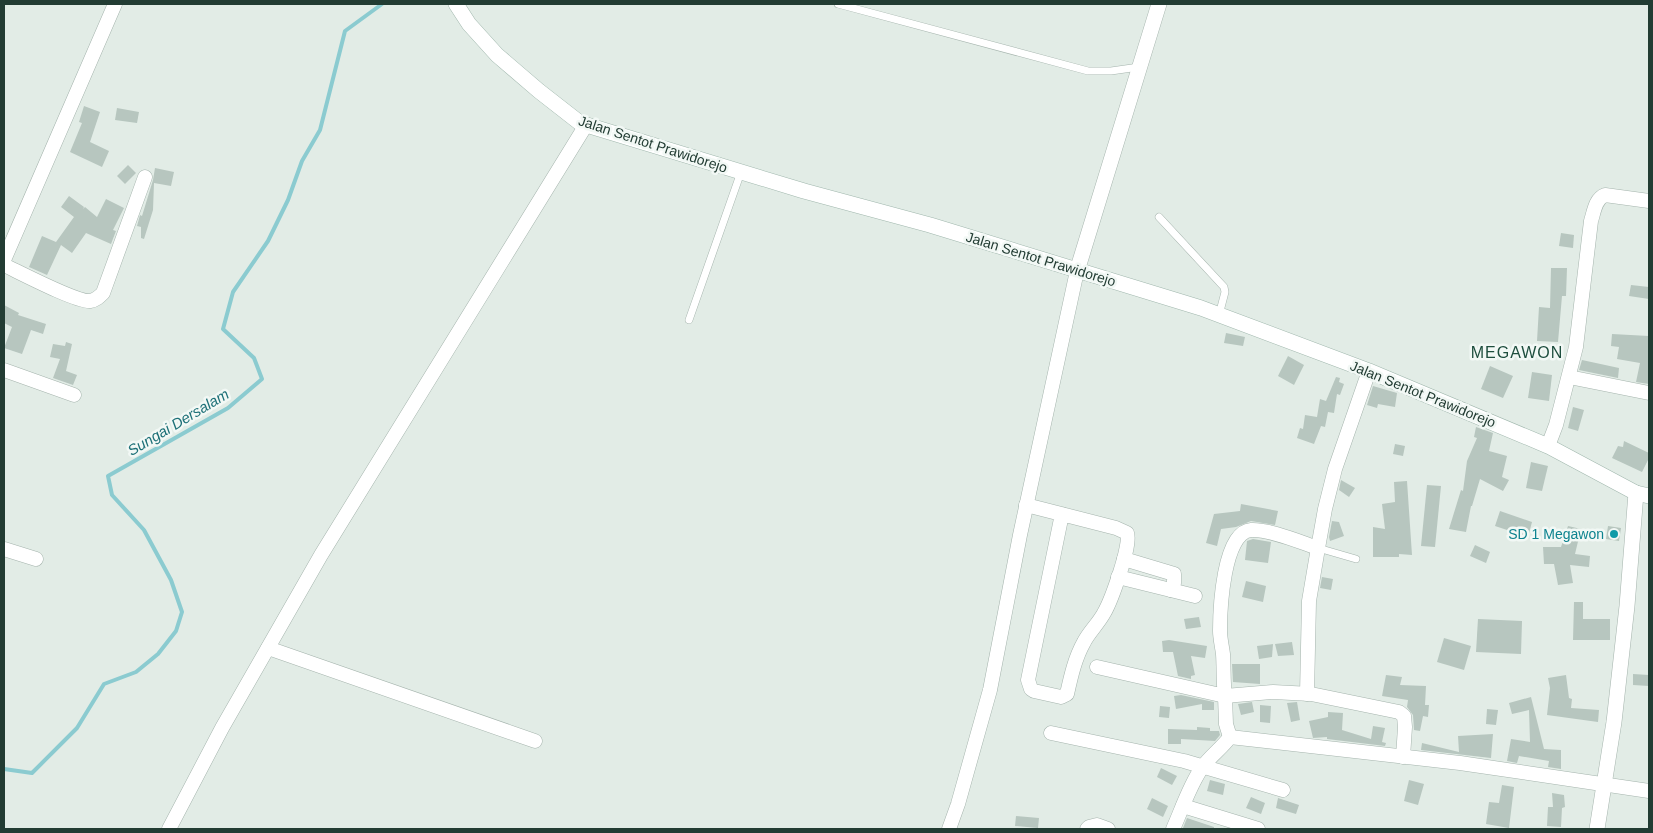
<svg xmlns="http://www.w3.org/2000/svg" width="1653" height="833" font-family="Arial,sans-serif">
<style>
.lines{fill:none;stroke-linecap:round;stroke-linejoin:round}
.stream{stroke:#8bcbd0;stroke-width:4}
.building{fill:#b7c6bf}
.service-casing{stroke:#a5b4ad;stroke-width:8}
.minor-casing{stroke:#a5b4ad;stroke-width:15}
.tertiary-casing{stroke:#a5b4ad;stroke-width:16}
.secondary-casing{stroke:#a0b7ad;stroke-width:16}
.service{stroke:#fff;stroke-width:7}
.minor{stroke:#fff;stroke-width:14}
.tertiary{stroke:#fff;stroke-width:15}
.secondary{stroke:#fff;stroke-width:15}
.culture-dot{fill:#0f9aa8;stroke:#f2f8f5;stroke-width:2}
.labels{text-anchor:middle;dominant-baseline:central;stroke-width:5;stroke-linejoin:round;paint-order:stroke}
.street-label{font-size:14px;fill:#223c33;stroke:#f2f8f5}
.culture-label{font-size:14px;fill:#0d838f;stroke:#f2f8f5;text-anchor:end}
.water-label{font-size:15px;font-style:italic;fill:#1d7077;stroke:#f2f8f5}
.quarter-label{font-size:16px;letter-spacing:1px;fill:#1e4e3e;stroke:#f2f8f5}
</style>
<rect width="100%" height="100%" fill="#e2ece6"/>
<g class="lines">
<polyline class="stream" points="4,769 32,773 77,728 104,684 136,672 158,654 176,631 182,612 171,580 144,530 112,495 108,476 228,408 262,379 254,358 223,329 233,292 268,241 288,200 302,161 320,130 345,31 382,4"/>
</g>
<g class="building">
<polygon points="84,106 100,112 90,142 109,151 102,167 70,152 82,123 79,122"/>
<polygon points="117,108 139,112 137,123 115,120"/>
<polygon points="128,165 136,173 125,184 117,176"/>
<polygon points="155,168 174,172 171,186 154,183 153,210 144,239 141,238 141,227 137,226 140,215 142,216 153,180"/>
<polygon points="69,196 84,207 83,209 85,207 97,217 106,199 124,208 113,230 116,231 111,244 86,233 72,253 61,245 47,275 29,267 42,236 56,242 74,217 61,207"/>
<polygon points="1561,233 1574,235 1573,248 1559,246"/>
<polygon points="1551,268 1567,268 1566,296 1562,296 1558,342 1537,341 1539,307 1550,308"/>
<polygon points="1631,285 1649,287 1649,299 1629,296"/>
<polygon points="4,305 19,313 18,315 46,324 43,334 31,330 22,354 4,348 12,327 4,323"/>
<polygon points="1226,333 1245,337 1243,346 1224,343"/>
<polygon points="1612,334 1649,336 1649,384 1636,382 1640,363 1617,359 1619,347 1611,346"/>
<polygon points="66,342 72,344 66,371 77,375 73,385 53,378 60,359 50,357 53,344 65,346"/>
<polygon points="1288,356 1304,365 1294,385 1278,376"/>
<polygon points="1582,360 1619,368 1618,378 1579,370"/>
<polygon points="1490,366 1513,376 1503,398 1481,389"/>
<polygon points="1532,372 1552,375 1549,401 1528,398"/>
<polygon points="1336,377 1340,378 1339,382 1344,384 1340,395 1337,394 1334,413 1328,412 1325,427 1321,426 1314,444 1297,438 1300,428 1303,429 1305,415 1317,417 1320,399 1326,401"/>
<polygon points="1373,386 1397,393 1395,407 1378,404 1377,408 1367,405"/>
<polygon points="1573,407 1584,410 1578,431 1568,428"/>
<polygon points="1476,427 1493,433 1489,451 1507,456 1502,477 1509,480 1503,491 1480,479 1472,506 1471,506 1466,532 1449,529 1461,490 1463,491 1467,461 1477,438 1474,437"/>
<polygon points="1624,441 1649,453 1649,458 1642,472 1612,458 1618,446 1623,447"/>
<polygon points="1395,444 1405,446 1403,456 1393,454"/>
<polygon points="1531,462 1548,466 1542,491 1526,488"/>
<polygon points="1341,480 1355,488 1349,497 1339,490"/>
<polygon points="1407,481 1412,555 1399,554 1399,557 1373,557 1373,527 1385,529 1382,504 1395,502 1394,482"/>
<polygon points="1427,485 1441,486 1435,547 1421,546"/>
<polygon points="1241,504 1278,511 1275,525 1251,521 1236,527 1221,529 1217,546 1206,543 1214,514 1240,511"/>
<polygon points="1500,511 1532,522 1528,537 1495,526"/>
<polygon points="1332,521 1339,522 1344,536 1330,541 1329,537"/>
<polygon points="1568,526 1581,529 1575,554 1590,556 1589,567 1570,565 1573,583 1558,585 1554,564 1544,564 1543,547 1561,547"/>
<polygon points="1608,526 1621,528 1619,541 1606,539"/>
<polygon points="1253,539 1271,542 1268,563 1245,560 1247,541"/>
<polygon points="1475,545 1490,552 1486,563 1470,556"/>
<polygon points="1322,577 1333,579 1331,590 1320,588"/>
<polygon points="1246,581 1266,586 1263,602 1242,597"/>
<polygon points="1574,602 1583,602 1583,619 1610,619 1610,640 1573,640"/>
<polygon points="1199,617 1201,627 1186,629 1184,619"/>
<polygon points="1478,619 1522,621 1521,654 1476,652"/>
<polygon points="1444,638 1471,646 1464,670 1437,662"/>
<polygon points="1169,640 1207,646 1205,658 1191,656 1195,675 1191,676 1191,679 1178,676 1173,652 1163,652 1162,641"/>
<polygon points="1292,642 1294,655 1278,656 1275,644"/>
<polygon points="1273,644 1272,657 1259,659 1257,646"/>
<polygon points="1232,664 1260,664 1260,684 1233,682"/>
<polygon points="1633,674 1649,675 1649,686 1633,685"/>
<polygon points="1386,675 1402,677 1400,685 1426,686 1425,705 1429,705 1428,717 1423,716 1420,731 1414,730 1413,715 1407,707 1408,700 1382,696"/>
<polygon points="1566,675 1569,698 1572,699 1571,708 1599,710 1598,722 1547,715 1550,688 1548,678"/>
<polygon points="1181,695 1214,702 1214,710 1202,710 1202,704 1176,709 1174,696"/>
<polygon points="1531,697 1544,749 1561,750 1561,769 1548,767 1549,761 1519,756 1517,763 1507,761 1511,739 1530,742 1529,710 1512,714 1509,703"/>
<polygon points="1252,702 1254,712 1241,715 1238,704"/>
<polygon points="1297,702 1300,720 1291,722 1287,703"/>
<polygon points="1260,705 1271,706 1270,723 1260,722"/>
<polygon points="1160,706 1170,707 1169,718 1159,717"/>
<polygon points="1487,709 1498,710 1496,725 1486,724"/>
<polygon points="1328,712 1343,713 1342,730 1371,739 1373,726 1385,728 1382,742 1386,743 1385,746 1327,739 1327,737 1313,738 1309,721 1328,717"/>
<polygon points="1197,727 1210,728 1210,731 1219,731 1220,735 1215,741 1181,739 1181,744 1168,744 1168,729 1197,730"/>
<polygon points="1493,734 1491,758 1421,750 1422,743 1459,752 1458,736"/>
<polygon points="1161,768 1177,776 1172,785 1157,777"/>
<polygon points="1210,780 1225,784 1223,795 1207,791"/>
<polygon points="1409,780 1424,784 1418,805 1404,801"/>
<polygon points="1502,785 1514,787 1509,828 1486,824 1489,802 1499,803"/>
<polygon points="1552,793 1564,795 1565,807 1562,808 1561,827 1547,826 1548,807 1553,807"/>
<polygon points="1251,797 1265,803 1261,814 1246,808"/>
<polygon points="1152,798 1168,806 1163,817 1147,809"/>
<polygon points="1278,798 1299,805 1296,814 1276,808"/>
<polygon points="1016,816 1039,818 1038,828 1015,826"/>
<polygon points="1187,818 1214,827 1214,829 1188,829 1183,828"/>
</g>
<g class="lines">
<g class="service-casing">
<g id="service">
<polyline points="838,4 1088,71 1111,71 1139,67"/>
<polyline points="1159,217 1224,287 1225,292 1219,315"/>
<polyline points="689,320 741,172"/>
<polyline points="1318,548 1356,559"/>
</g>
</g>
<g class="minor-casing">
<g id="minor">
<polyline points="4,260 115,4"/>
<path d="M4 265C19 272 76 302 90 301 96 300 99 297 103 293L145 177"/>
<polyline points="4,370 74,395"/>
<polyline points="1569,377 1649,393"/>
<path d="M1548 446 1556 425 1576 347 1591 221C1594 212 1595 199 1605 195L1649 201"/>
<path d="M1026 505 1116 528 1127 533C1132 544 1111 601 1104 613 1098 624 1089 632 1084 642 1075 658 1071 676 1067 694L1061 697 1034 691 1031 689 1028 680 1062 514"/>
<polyline points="4,549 36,559"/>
<polyline points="1124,559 1174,574 1174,583 1171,590"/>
<polyline points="1118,577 1195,596"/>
<polyline points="268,648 535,741"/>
<path d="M1097 667 1225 696C1223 682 1224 668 1223 654 1222 646 1220 638 1220 631 1220 610 1223 532 1251 530 1269 529 1300 542 1318 548L1325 509 1335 469 1369 371"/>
<polyline points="1307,694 1309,601 1318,548"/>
<polyline points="1051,733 1184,761 1283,790"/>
<polyline points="1230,737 1226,724 1225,696 1273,692 1311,694 1399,712 1404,716 1405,727 1403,757"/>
<polyline points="1183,806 1258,829"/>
<polyline points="169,829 222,728 321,555 586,125"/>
<polyline points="949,829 958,804 990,690 1020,535 1077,271"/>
<polyline points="1087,829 1089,827 1097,825 1108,829"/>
<path d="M1173 829C1182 809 1189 787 1201 769 1209 757 1221 749 1230 737L1460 763 1649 791"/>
</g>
</g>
<g class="tertiary-casing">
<g id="tertiary">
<polyline points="1077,271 1159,4"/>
<polyline points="1597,829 1614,722 1627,606 1636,493"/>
</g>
</g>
<g class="secondary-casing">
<polyline id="secondary" points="456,4 469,24 497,55 539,91 580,123 804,191 930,225 1201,308 1369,371 1548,446 1636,493 1649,496"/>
</g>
<use href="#service" class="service"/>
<use href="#minor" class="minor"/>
<use href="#tertiary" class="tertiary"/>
<use href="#secondary" class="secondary"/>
</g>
<circle class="culture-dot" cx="1614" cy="534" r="5"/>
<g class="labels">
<g class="street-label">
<text transform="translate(653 144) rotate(18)">Jalan Sentot Prawidorejo</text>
<text transform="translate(1041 259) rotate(17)">Jalan Sentot Prawidorejo</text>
<text transform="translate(1423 394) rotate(22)">Jalan Sentot Prawidorejo</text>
</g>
<g class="culture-label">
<text x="1604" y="534">SD 1 Megawon</text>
</g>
<g class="water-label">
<text transform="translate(178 422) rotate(-31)">Sungai Dersalam</text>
</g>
<g class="quarter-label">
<text x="1517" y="352">MEGAWON</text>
</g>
</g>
<rect width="1653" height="833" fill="none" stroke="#223c33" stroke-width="10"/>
</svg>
